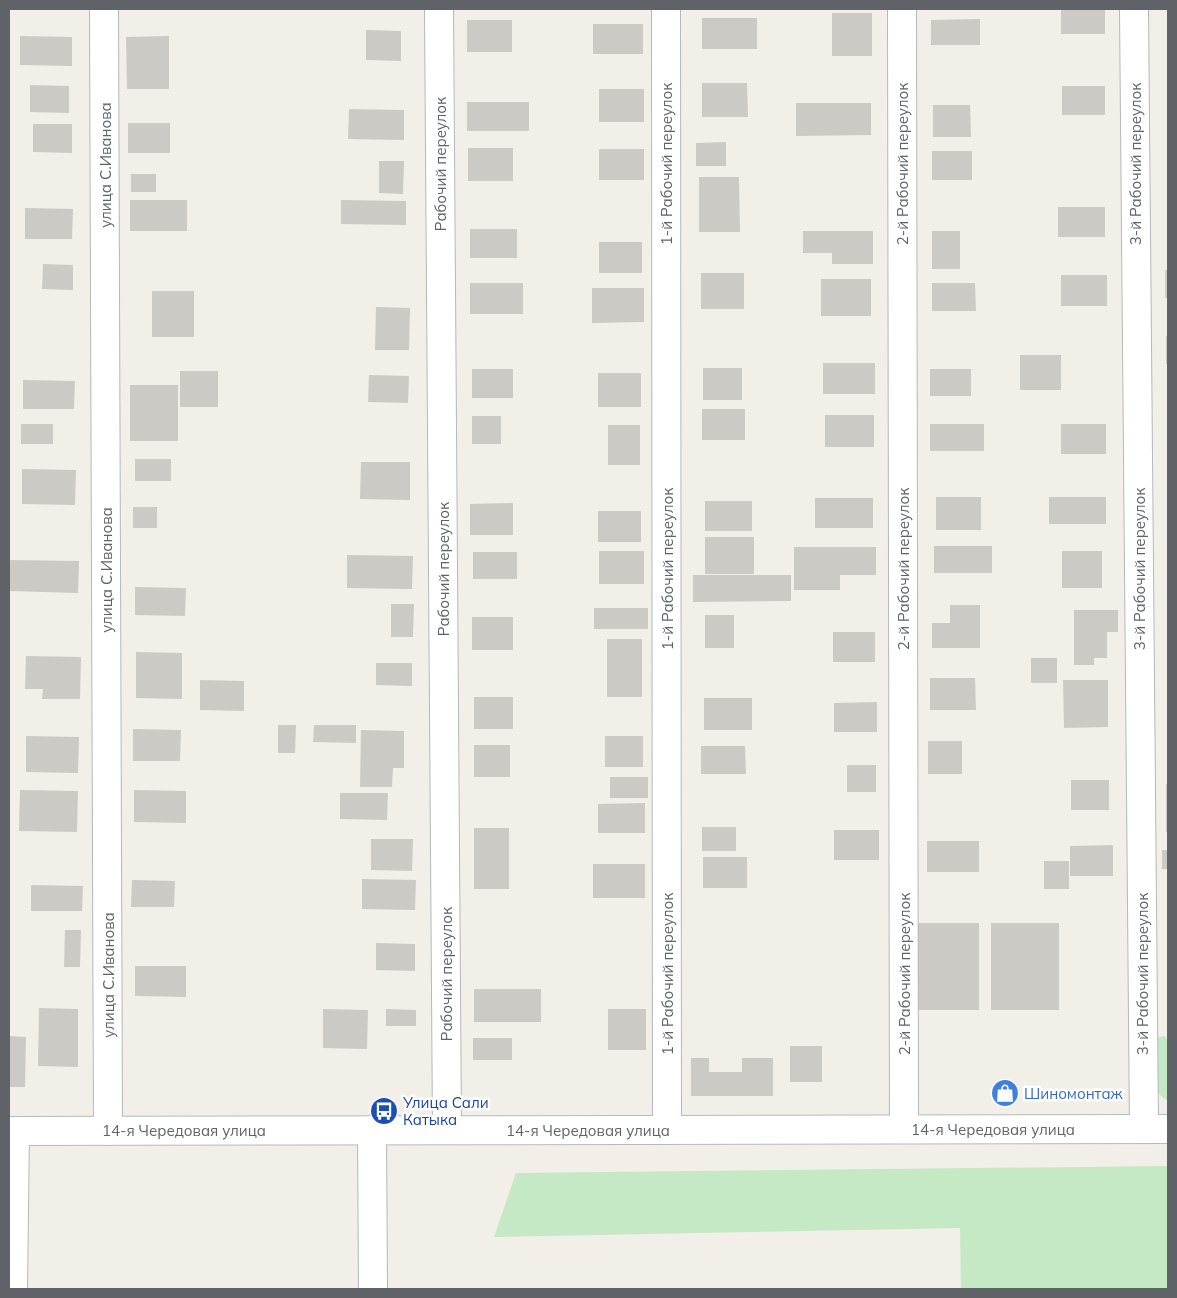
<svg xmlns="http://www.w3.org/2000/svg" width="1177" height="1298" font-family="Mulish,sans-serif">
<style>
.green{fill:#c5e8c5}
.building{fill:#cccac5}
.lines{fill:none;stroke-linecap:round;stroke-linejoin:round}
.street-casing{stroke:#b5b8bc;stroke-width:30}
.secondary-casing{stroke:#b6babf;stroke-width:30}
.street{stroke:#fff;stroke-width:28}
.secondary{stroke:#fff;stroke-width:28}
.labels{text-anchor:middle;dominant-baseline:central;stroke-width:5;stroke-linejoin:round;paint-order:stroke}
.street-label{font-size:15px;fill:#5f6368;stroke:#fff}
.shop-label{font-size:15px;fill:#366cbe;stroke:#fff;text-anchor:start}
.transit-label{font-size:15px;fill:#164399;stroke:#fff;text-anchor:start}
</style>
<rect width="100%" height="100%" fill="#f1efe8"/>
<g class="green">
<path d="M1165 1036 1168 1042V1101C1143 1085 1151 1064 1152 1038Z"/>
<polygon points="1168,1166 1168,1289 961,1289 960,1228 494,1237 516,1173"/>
</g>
<g class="building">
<rect x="1061" y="9" width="44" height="25"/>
<rect x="832" y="13" width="40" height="43"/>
<rect x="702" y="18" width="55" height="31"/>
<polygon points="980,19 980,45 931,45 931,20"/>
<rect x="467" y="20" width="45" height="32"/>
<rect x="593" y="24" width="50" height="30"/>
<polygon points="366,30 401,31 401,61 366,60"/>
<polygon points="20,36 72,37 72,66 20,65"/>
<polygon points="169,36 169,89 127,89 126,37"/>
<polygon points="702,83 747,83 748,117 702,117"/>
<polygon points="30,85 69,86 69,113 30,112"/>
<rect x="1062" y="86" width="43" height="29"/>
<rect x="599" y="89" width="45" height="33"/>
<rect x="467" y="102" width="62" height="29"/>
<polygon points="796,103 871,103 871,135 796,136"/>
<polygon points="933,105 970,105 971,137 933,137"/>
<polygon points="349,109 404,110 404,140 348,139"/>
<rect x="128" y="123" width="42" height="30"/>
<polygon points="33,124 72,124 72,153 33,152"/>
<polygon points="726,142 726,166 696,166 696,143"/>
<rect x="468" y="148" width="45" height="33"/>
<rect x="599" y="149" width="45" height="31"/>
<rect x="932" y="151" width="40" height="29"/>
<polygon points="379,161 404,161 403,194 379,193"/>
<rect x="131" y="174" width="25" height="18"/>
<polygon points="699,177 739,177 740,232 699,232"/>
<rect x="130" y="200" width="57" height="31"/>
<polygon points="341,200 406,201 406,225 341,224"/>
<rect x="1058" y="207" width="47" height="30"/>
<polygon points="25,208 73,209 72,239 25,239"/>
<rect x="470" y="229" width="47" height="29"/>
<polygon points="803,231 873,231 873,264 832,264 832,253 803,253"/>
<rect x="932" y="231" width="28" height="38"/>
<rect x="599" y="242" width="43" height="31"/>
<polygon points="43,264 73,265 73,290 42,289"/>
<rect x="1165" y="270" width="3" height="28"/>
<rect x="701" y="273" width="43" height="36"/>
<rect x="1061" y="275" width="46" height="31"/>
<rect x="821" y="279" width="50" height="37"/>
<rect x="470" y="283" width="53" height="31"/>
<polygon points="932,283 975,283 976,311 932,311"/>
<polygon points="592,288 644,288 644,322 592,323"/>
<rect x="152" y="291" width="42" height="46"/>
<polygon points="376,307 410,308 409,350 375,350"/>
<rect x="1166" y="336" width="2" height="28"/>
<rect x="1020" y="355" width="41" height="35"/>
<rect x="823" y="363" width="52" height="31"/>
<rect x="703" y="368" width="39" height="32"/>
<rect x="472" y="369" width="41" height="29"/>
<rect x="930" y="369" width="41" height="27"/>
<rect x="180" y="371" width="38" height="36"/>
<rect x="598" y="373" width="43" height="34"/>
<polygon points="369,375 409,376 408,403 368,402"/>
<polygon points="23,380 75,381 74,409 23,409"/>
<rect x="130" y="385" width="48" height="56"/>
<rect x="702" y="409" width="43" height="31"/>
<rect x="825" y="415" width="49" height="32"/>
<rect x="472" y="416" width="29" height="28"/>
<rect x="21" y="424" width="32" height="20"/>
<rect x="930" y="424" width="54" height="27"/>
<rect x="1061" y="424" width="45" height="30"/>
<rect x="608" y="425" width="32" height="40"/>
<rect x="135" y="459" width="36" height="22"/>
<polygon points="361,462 410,462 410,500 360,499"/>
<polygon points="22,469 76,470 75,505 22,504"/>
<rect x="936" y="497" width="45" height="33"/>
<rect x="1049" y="497" width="57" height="27"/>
<rect x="815" y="498" width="58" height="30"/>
<rect x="705" y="501" width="47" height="30"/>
<polygon points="513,503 513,535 470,535 470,504"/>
<rect x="133" y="507" width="24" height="21"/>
<rect x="598" y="511" width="43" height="31"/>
<rect x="705" y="537" width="49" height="37"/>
<rect x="934" y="546" width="58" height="27"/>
<polygon points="794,547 876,547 876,575 840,575 840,590 794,590"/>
<rect x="599" y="551" width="45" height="33"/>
<rect x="1062" y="551" width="40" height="37"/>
<rect x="473" y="552" width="44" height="27"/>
<polygon points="347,555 413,556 412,589 347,588"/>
<polygon points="9,560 79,561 78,593 9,591"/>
<polygon points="693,575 791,575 791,601 693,602"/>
<polygon points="135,587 186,588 185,616 135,615"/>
<polygon points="391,604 414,604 413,637 391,637"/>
<polygon points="950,605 980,605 980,648 932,648 932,623 950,623"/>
<rect x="594" y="608" width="54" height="21"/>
<polygon points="1074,610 1118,610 1118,632 1107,632 1107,658 1094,658 1094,665 1074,665"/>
<rect x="705" y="615" width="29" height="33"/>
<rect x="472" y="617" width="41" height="33"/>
<rect x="833" y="632" width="42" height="30"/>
<rect x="607" y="639" width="35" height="58"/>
<polygon points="136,652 182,653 182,699 136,698"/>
<polygon points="26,656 81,657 80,699 42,699 43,689 25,689"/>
<rect x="1031" y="658" width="26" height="25"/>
<polygon points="376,663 412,663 412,686 376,685"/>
<polygon points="930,678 975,678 976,710 930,710"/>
<polygon points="200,680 244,681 244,711 200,710"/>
<polygon points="1063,680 1108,680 1108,727 1064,728"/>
<rect x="474" y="697" width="39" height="32"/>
<rect x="704" y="698" width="48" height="32"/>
<polygon points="877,702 877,732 834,732 834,703"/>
<polygon points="278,725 296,725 295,753 278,753"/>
<polygon points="314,725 356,725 356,743 313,742"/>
<polygon points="133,729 181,730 180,761 133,761"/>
<polygon points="361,730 404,731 404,768 393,768 392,787 360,787"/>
<polygon points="26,736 79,737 78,773 26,772"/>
<rect x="605" y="736" width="38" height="31"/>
<rect x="928" y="741" width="34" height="33"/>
<rect x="474" y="745" width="36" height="32"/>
<polygon points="701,746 745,746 746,774 701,774"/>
<rect x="847" y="765" width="29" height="27"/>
<rect x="610" y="777" width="38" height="21"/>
<rect x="1071" y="780" width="38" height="30"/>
<rect x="1166" y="784" width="2" height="48"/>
<polygon points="20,790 78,791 77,832 19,831"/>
<polygon points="134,790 186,791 186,823 134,822"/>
<polygon points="340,793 388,793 387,820 340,819"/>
<polygon points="645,803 645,833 598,833 598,804"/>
<rect x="702" y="827" width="34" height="24"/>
<rect x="474" y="828" width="35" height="61"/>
<rect x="834" y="830" width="45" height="30"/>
<polygon points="371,839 413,839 412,871 371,870"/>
<rect x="927" y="841" width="52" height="31"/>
<polygon points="1113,845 1113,876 1070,876 1070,846"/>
<rect x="1162" y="850" width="6" height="19"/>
<rect x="703" y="857" width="44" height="31"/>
<rect x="1044" y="861" width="25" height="28"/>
<rect x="593" y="864" width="52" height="34"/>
<polygon points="362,879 416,880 415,910 362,909"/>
<polygon points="132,880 175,881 174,907 131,907"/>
<polygon points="31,885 83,886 82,911 31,911"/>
<rect x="913" y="923" width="66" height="87"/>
<rect x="991" y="923" width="68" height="87"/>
<polygon points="65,930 81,930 80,967 64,967"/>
<polygon points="376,943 415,944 415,971 376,970"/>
<polygon points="135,966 186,966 186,997 135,996"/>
<rect x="474" y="989" width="67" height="33"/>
<polygon points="39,1008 78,1009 78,1067 38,1066"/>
<polygon points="323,1009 368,1010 367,1049 323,1048"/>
<polygon points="386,1009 416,1010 416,1026 386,1026"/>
<rect x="608" y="1009" width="38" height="41"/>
<polygon points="9,1036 26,1037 25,1087 9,1087"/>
<rect x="473" y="1038" width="39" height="22"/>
<rect x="790" y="1046" width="32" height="36"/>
<polygon points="691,1058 709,1058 709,1072 742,1072 742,1058 773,1058 773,1096 691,1096"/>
</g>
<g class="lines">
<g class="street-casing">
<g id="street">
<polyline points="104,9 108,1131"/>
<polyline points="439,9 447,1130"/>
<polyline points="666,9 667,1130"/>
<polyline points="902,9 904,1129"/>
<polyline points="1134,9 1144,1129"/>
<polyline points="372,1130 373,1289"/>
<polyline points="13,1289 15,1131"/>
</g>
</g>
<g class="secondary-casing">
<polyline id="secondary" points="9,1131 1168,1129"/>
</g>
<use href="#street" class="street"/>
<use href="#secondary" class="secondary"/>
</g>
<defs>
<g id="shop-disc" transform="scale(1.4375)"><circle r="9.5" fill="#3f7fe0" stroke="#fff"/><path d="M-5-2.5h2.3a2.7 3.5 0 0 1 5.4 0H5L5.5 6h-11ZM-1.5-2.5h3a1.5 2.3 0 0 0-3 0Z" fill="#fff"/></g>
<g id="bus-disc" transform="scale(1.4375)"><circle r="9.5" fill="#1a4fb4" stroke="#fff"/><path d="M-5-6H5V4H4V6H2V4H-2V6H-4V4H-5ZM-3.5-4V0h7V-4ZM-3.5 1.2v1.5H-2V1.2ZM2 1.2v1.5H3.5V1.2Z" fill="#fff"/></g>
</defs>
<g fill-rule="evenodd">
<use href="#shop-disc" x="1005" y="1093"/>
<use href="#bus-disc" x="384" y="1111"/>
</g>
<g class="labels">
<g class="street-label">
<text transform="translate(440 164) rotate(-90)">Рабочий переулок</text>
<text transform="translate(666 164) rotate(-90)">1-й Рабочий переулок</text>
<text transform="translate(902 164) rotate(-90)">2-й Рабочий переулок</text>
<text transform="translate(1135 164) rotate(-90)">3-й Рабочий переулок</text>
<text transform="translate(105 165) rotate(-90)">улица С.Иванова</text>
<text transform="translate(443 569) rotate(-90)">Рабочий переулок</text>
<text transform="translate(667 569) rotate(-90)">1-й Рабочий переулок</text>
<text transform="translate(903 569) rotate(-90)">2-й Рабочий переулок</text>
<text transform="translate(1139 569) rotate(-90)">3-й Рабочий переулок</text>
<text transform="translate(106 570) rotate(-90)">улица С.Иванова</text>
<text transform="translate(446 974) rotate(-90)">Рабочий переулок</text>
<text transform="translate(667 974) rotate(-90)">1-й Рабочий переулок</text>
<text transform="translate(904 974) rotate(-90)">2-й Рабочий переулок</text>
<text transform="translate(1142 974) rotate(-90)">3-й Рабочий переулок</text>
<text transform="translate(108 975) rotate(-90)">улица С.Иванова</text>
<text x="993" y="1129">14-я Чередовая улица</text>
<text x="184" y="1130">14-я Чередовая улица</text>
<text x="588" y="1130">14-я Чередовая улица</text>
</g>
<g class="shop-label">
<text x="1024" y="1093">Шиномонтаж</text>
</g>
<g class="transit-label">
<text x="403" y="1102">Улица Сали<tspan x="403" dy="17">Катыка</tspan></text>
</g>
</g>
<rect width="1177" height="1298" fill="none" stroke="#5f6368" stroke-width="20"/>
</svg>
